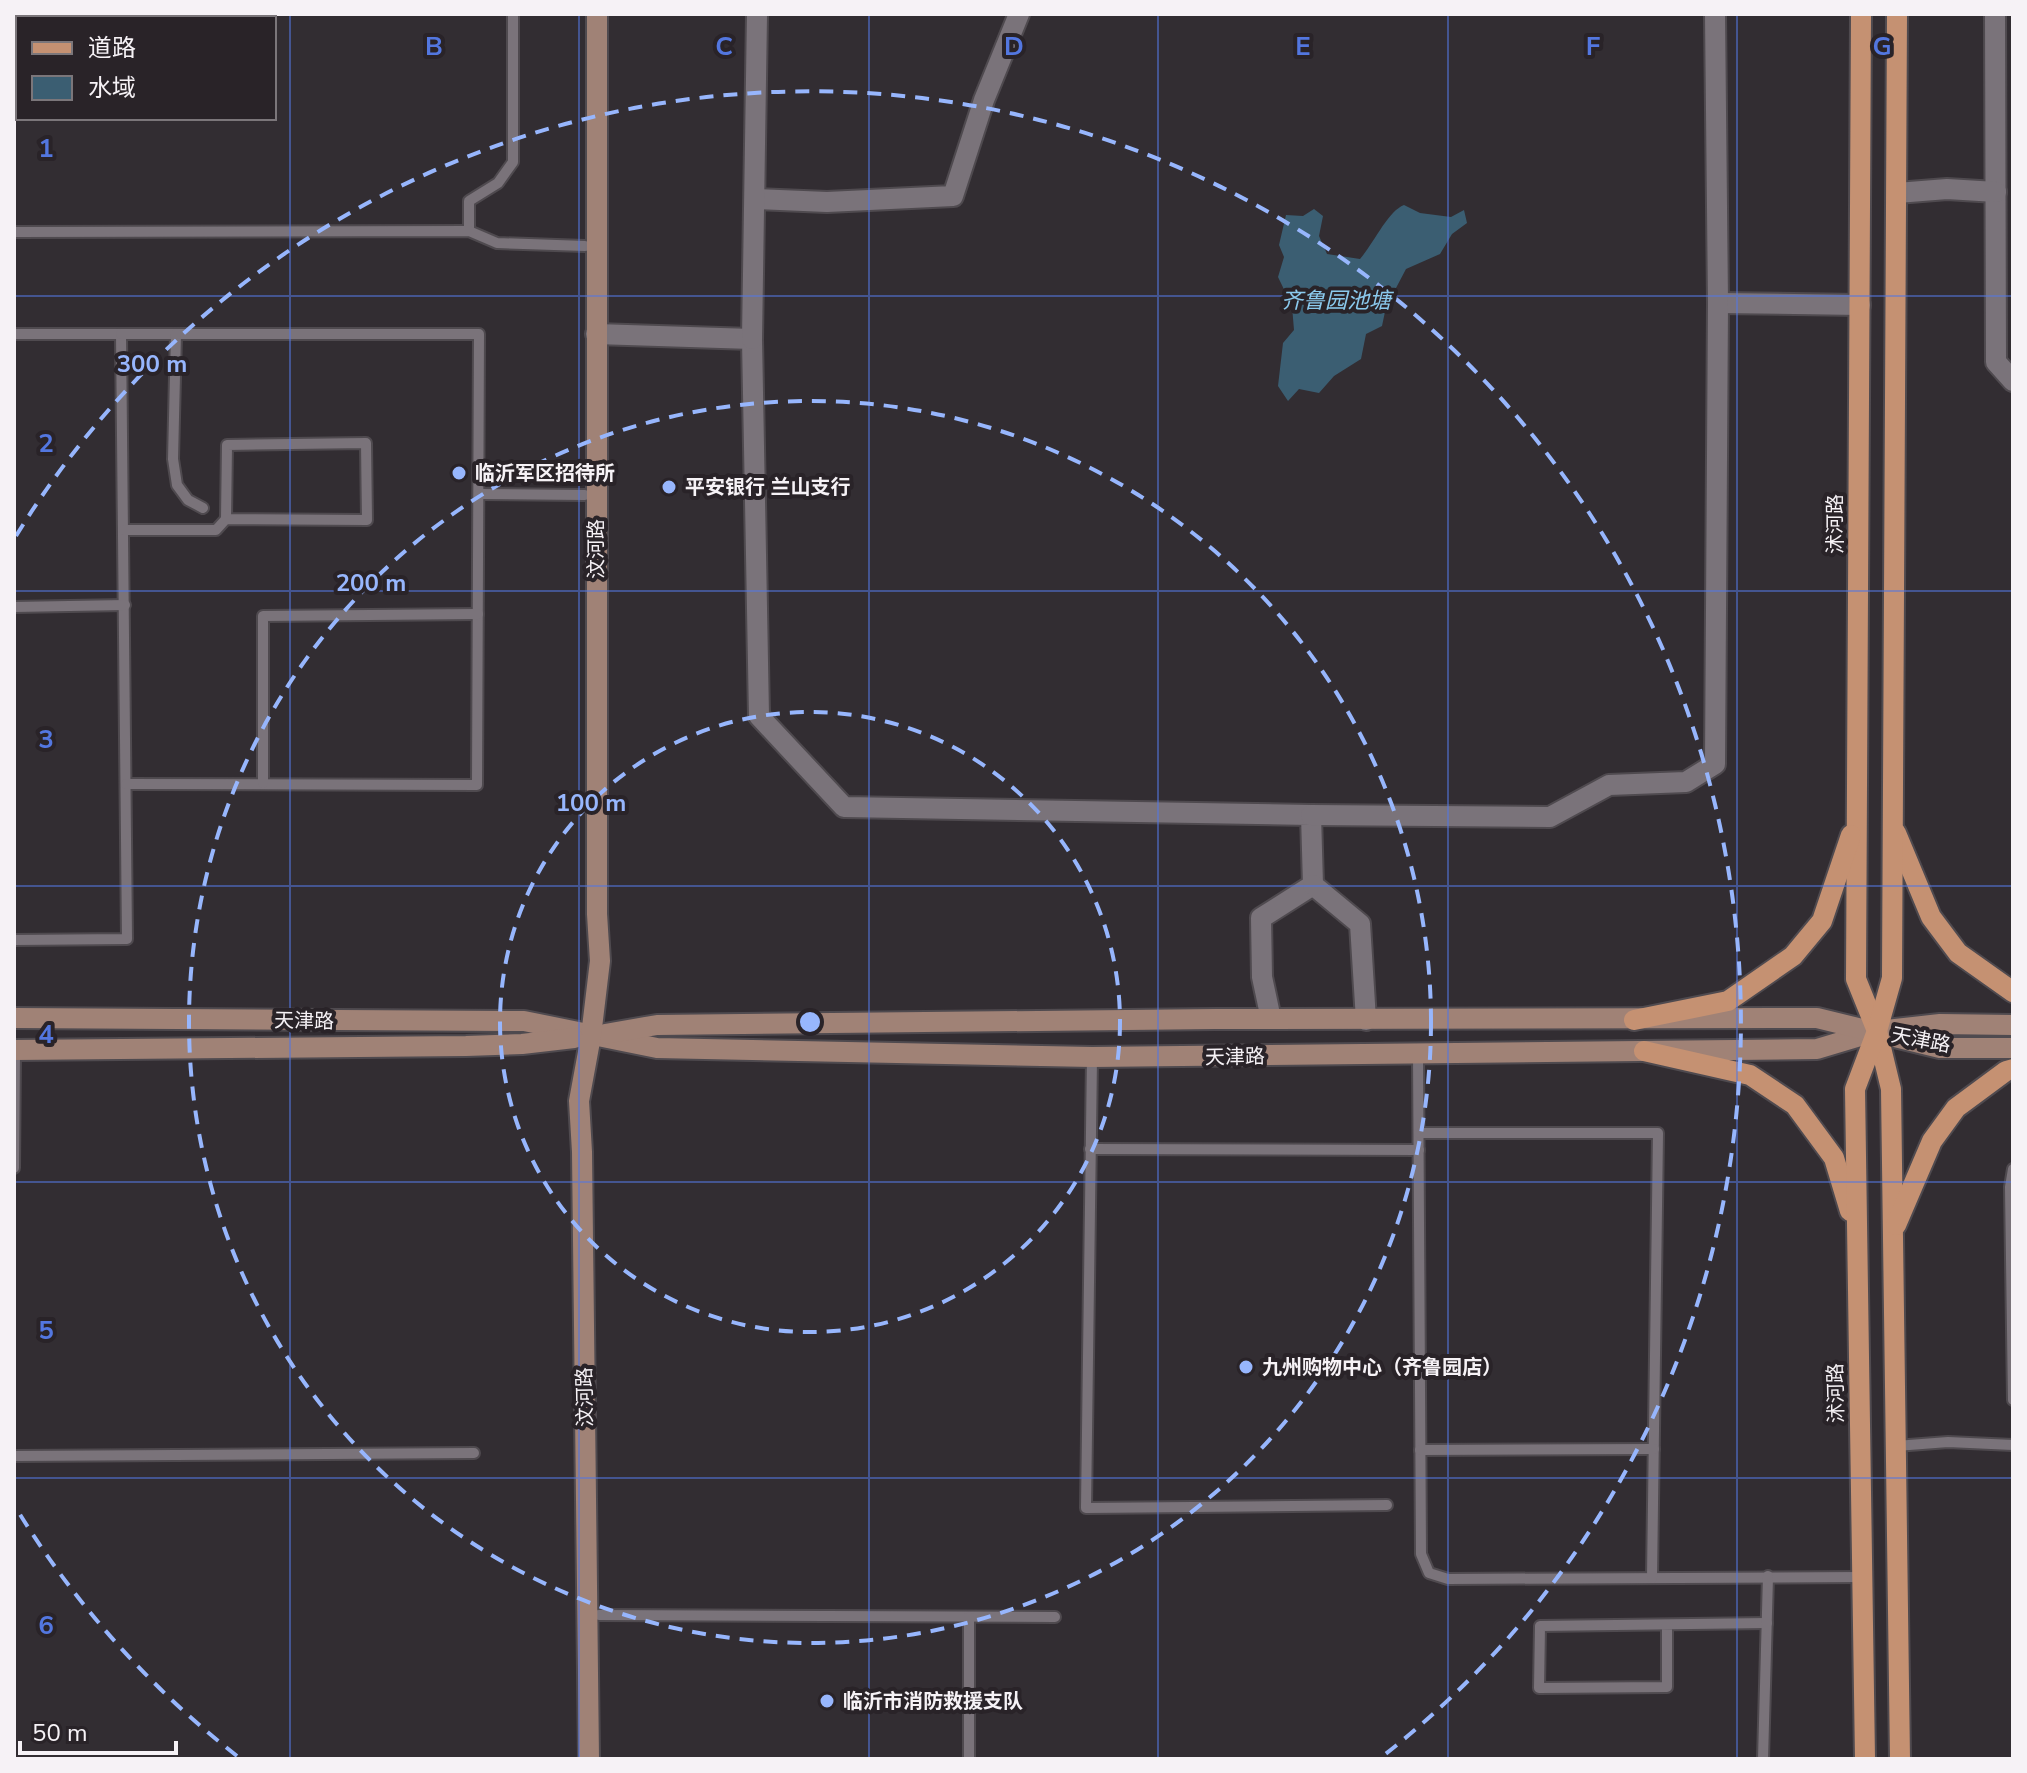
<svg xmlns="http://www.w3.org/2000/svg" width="2027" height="1773" font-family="'Nunito Sans','Noto Sans SC',sans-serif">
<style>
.water{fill:#3b5e72}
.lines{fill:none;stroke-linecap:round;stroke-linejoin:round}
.lane-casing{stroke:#4f4a4f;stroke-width:14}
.street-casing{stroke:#4f4a4f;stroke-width:24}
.secondary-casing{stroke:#4f4a4f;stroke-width:24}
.primary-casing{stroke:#4f4a4f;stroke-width:24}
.lane{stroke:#7a737a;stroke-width:10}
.street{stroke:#7a737a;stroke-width:20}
.secondary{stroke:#a08276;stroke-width:20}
.primary{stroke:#c59172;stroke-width:20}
.grid{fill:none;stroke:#5377e0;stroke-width:2;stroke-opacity:0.55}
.ring{fill:none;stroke:#97b6fd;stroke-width:4;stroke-dasharray:14 10}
.poi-dot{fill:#97b6fd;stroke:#292328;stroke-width:3}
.labels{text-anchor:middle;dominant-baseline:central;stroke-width:8;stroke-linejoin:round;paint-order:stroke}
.poi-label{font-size:20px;font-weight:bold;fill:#f6f2f6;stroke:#292328;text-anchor:start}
.street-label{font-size:20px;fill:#f6f2f6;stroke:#292328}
.water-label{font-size:22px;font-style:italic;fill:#8bcaee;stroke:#292328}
.grid-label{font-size:26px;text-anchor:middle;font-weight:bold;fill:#5377e0;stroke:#292328;stroke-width:8;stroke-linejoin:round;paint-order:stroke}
.centre{fill:#97b6fd;stroke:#292328;stroke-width:4}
.ring-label{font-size:24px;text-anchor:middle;font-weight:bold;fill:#97b6fd;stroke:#292328;stroke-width:8;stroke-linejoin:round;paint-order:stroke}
</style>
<rect width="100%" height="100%" fill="#322d32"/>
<path class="water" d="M1404 205 1420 213 1451 217 1464 210 1467 223 1452 234 1440 254 1406 269 1386 307 1382 326 1366 334 1361 359 1334 376 1319 393 1299 389 1288 401 1278 386 1283 343 1294 330 1292 306 1278 277 1284 257 1279 245 1286 215 1303 216 1314 209 1323 216 1319 236 1327 254 1360 259C1374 243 1388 211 1404 205Z"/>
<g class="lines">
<g class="lane-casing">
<g id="lane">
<polyline points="469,231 469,201 498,183 513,162 513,14"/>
<polyline points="14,232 469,231 497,243 585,246"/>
<polyline points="14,334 121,334 127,939 14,940"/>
<polyline points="121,334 479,334 477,785 126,784"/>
<polyline points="176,334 173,459 177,485 188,500 203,508"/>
<polyline points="479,494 585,495"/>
<polyline points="124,530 216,530 226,519 227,445 366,443 367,520 226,519"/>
<polyline points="14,607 125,605"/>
<polyline points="263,783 263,616 478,614"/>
<polyline points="1418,1054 1421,1554 1429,1573 1448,1579 1862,1577"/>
<polyline points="1092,1057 1086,1508 1387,1505"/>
<polyline points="1419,1133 1658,1133 1652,1578"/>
<polyline points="1090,1149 1419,1150"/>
<polyline points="14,1168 15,1050"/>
<polyline points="2013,1169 2010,1187 2013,1400"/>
<polyline points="1896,1446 1948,1442 2013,1445"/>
<polyline points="1420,1450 1654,1449"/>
<polyline points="14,1456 474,1453"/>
<polyline points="599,1615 1055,1617"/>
<polyline points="969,1617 969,1759"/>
<polyline points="1667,1625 1667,1687 1539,1688 1540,1626 1767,1623"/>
<polyline points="1763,1759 1768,1576"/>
</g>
</g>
<g class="street-casing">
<g id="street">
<polyline points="1995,14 1996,362 2013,381"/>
<polyline points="1897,193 1947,189 1996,192"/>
<polyline points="755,199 827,202 953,196 984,100 1019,14"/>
<polyline points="1718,303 1860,305"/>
<polyline points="596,334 752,339 759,716 844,807 1311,815 1313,885 1261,918 1262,977 1271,1019"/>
<polyline points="752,339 757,14"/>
<polyline points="1311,815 1550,817 1609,785 1686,782 1715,764 1718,303 1715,14"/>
<polyline points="1313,885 1360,924 1366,1020"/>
</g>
</g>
<g class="secondary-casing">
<g id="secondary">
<polyline points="14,1018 524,1021 657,1048 1092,1057 1817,1049 1877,1031 1940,1024 2013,1025"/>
<polyline points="605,1034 657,1025 1215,1019 1817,1018 1940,1048 2013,1048"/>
<polyline points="14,1050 466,1046 522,1044 574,1038"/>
<polyline points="589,1759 582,1152 579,1101 591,1036 600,961 597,914 597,14"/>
</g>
</g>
<g class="primary-casing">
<g id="primary">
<polyline points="1861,14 1856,979 1877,1031 1891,1089 1900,1759"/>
<polyline points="1896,833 1931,917 1958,953 2013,992"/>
<polyline points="1634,1020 1728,1001 1793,956 1822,921 1851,835"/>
<polyline points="1644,1051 1750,1075 1795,1105 1834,1158 1850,1211"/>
<polyline points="1896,1225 1932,1141 1956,1108 2006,1071 2013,1069"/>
<polyline points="1865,1759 1855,1089 1877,1031 1892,978 1897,14"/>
</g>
</g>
<use href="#lane" class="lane"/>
<use href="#street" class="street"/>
<use href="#secondary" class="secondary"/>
<use href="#primary" class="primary"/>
</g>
<path class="grid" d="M290 14V1759M579 14V1759M869 14V1759M1158 14V1759M1448 14V1759M1737 14V1759M14 296H2013M14 591H2013M14 886H2013M14 1182H2013M14 1478H2013"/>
<g class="ring">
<circle cx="810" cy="1022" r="310"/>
<circle cx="810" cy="1022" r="621"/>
<path d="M237 1756A931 931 0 0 1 16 1508M16 536A931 931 0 1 1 1383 1756"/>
</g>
<g class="poi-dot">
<circle cx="459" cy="473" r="8"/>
<circle cx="669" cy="487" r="8"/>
<circle cx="1246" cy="1367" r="8"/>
<circle cx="827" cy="1701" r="8"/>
</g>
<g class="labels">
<g class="poi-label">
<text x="475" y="473">临沂军区招待所</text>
<text x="685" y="487">平安银行 兰山支行</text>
<text x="1262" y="1367">九州购物中心（齐鲁园店）</text>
<text x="843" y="1701">临沂市消防救援支队</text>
</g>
<g class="street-label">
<text transform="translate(1835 524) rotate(-90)">沭河路</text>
<text transform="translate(596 549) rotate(-90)">汶河路</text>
<text transform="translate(304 1021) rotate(1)">天津路</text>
<text transform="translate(1921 1040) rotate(11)">天津路</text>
<text transform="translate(1235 1057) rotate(-1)">天津路</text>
<text transform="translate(1836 1393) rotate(-91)">沭河路</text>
<text transform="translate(585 1397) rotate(-91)">汶河路</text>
</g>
<g class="water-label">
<text x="1336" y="301">齐鲁园池塘</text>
</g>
</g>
<g class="grid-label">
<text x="434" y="55">B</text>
<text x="724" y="55">C</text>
<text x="1014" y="55">D</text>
<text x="1303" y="55">E</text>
<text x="1593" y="55">F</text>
<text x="1882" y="55">G</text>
<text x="46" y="157">1</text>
<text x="46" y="452">2</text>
<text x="46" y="748">3</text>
<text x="46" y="1043">4</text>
<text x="46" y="1339">5</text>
<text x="46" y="1634">6</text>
</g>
<circle cx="810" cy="1022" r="12" class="centre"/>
<g class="ring-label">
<text x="152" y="372">300 m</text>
<text x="371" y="591">200 m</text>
<text x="591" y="811">100 m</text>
</g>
<rect width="2027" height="1773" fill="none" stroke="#f6f2f6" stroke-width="32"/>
<rect x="16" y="16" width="260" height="104" fill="#292328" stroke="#7b767a" stroke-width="2"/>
<rect x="32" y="42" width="40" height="12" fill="#c59172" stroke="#7b767a" stroke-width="2"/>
<text x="88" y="56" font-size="24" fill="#f6f2f6">道路</text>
<rect x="32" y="76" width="40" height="24" fill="#3b5e72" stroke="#7b767a" stroke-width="2"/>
<text x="88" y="96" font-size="24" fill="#f6f2f6">水域</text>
<path d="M20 1741v12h156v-12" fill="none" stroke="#f6f2f6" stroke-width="4"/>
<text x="32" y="1741" font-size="24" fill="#f6f2f6" stroke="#292328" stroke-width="6" paint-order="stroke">50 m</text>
</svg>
